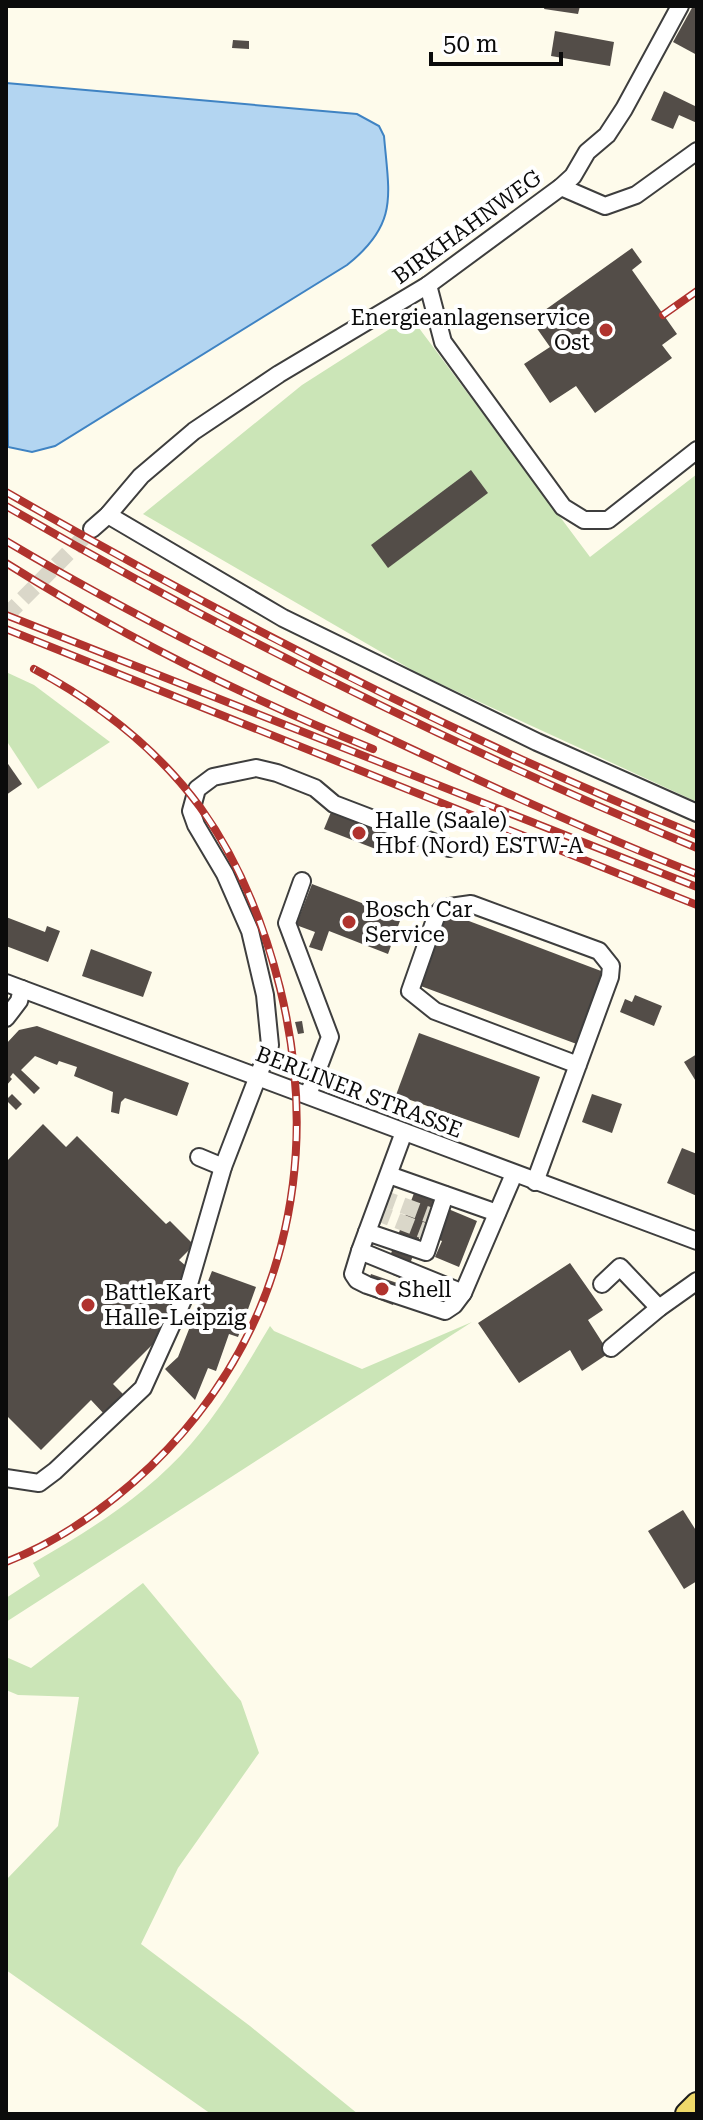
<svg xmlns="http://www.w3.org/2000/svg" width="703" height="2120" font-family="'Roboto Serif',serif">
<style>
.green{fill:#cbe5b7}
.water{fill:#b3d5f1;stroke:#3f83c3;stroke-width:2}
.building{fill:#534d48}
.lines{fill:none;stroke-linecap:round;stroke-linejoin:round}
.minor-tunnel{stroke:#dad7c9;stroke-width:16;stroke-dasharray:16 8;stroke-linecap:butt}
.minor-casing{stroke:#3e3e3e;stroke-width:20}
.major-casing{stroke:#1c1c1c;stroke-width:26}
.minor{stroke:#fff;stroke-width:16}
.major{stroke:#efd96a;stroke-width:22}
.rail-casing{stroke:#b0332e;stroke-width:8}
.rail{stroke:#fff;stroke-width:5;stroke-dasharray:15;stroke-linecap:butt}
.poi-dot{fill:#b0332e;stroke:#fff;stroke-width:3}
.labels{text-anchor:middle;dominant-baseline:central;stroke-width:8;stroke-linejoin:round;paint-order:stroke}
.street-label{font-size:22px;fill:#0b0b0b;stroke:#fff}
.poi-label{font-size:22px;fill:#0b0b0b;stroke:#fff;text-anchor:start}
</style>
<rect width="100%" height="100%" fill="#fefbeb"/>
<g class="green">
<polygon points="410,316 590,557 697,474 697,802 419,674 143,514 302,385"/>
<polygon points="6,672 34,685 110,742 38,789 6,740"/>
<path d="M472 1322 6 1622V1598L40 1576 33 1563C90 1530 147 1495 191 1444 222 1408 246 1366 270 1326L274 1331 362 1369Z"/>
<polygon points="143,1583 241,1701 259,1753 178,1868 141,1944 250,2026 358,2114 211,2114 6,1970 6,1880 58,1826 79,1697 18,1695 6,1690 6,1657 31,1668"/>
</g>
<path class="water" d="M6 83 357 114 379 126 384 136C389 195 399 224 347 265L55 446 32 452 8 447Z"/>
<g class="building">
<polygon points="545,6 580,6 578,14 544,9"/>
<polygon points="693,6 697,6 697,55 673,42"/>
<polygon points="555,31 614,42 610,66 551,56"/>
<polygon points="233,40 249,41 249,49 232,48"/>
<polygon points="664,91 697,107 697,123 679,115 673,129 651,120"/>
<polygon points="632,248 642,262 632,270 677,334 662,345 672,358 595,413 576,386 550,403 524,364 550,347 531,320"/>
<polygon points="471,470 488,493 388,568 371,545"/>
<polygon points="6,761 22,784 6,795"/>
<polygon points="331,812 393,837 386,853 324,829"/>
<polygon points="312,884 401,918 388,954 329,931 322,951 309,947 315,932 296,925"/>
<polygon points="445,912 609,974 582,1046 418,985"/>
<polygon points="6,917 45,932 47,926 60,931 48,962 6,946"/>
<polygon points="91,949 152,972 143,997 82,976"/>
<polygon points="635,995 662,1006 654,1026 620,1012 625,999 632,1002"/>
<polygon points="302,1021 304,1033 298,1034 295,1022"/>
<polygon points="37,1026 189,1083 177,1116 125,1098 121,1102 119,1114 111,1112 113,1092 74,1076 77,1067 59,1061 57,1065 35,1056 21,1070 40,1088 34,1094 13,1073 10,1077 12,1079 6,1086 6,1044 19,1030"/>
<polygon points="419,1033 540,1077 519,1138 396,1095"/>
<polygon points="697,1054 697,1083 684,1062"/>
<polygon points="12,1094 22,1104 16,1110 6,1100"/>
<polygon points="592,1094 622,1104 612,1133 582,1122"/>
<polygon points="43,1124 66,1147 77,1136 166,1224 170,1221 194,1245 179,1260 186,1266 153,1344 113,1384 124,1395 105,1415 91,1400 41,1450 6,1415 6,1162"/>
<polygon points="682,1148 697,1154 697,1196 667,1183"/>
<polygon points="416,1188 437,1196 434,1203 477,1221 459,1267 435,1257 442,1241 421,1233 410,1264 421,1269 415,1284 393,1275 399,1259 390,1256"/>
<polygon points="570,1263 603,1310 588,1320 609,1353 582,1371 570,1350 519,1383 478,1323"/>
<polygon points="212,1271 256,1287 238,1337 229,1334 216,1371 208,1368 195,1400 165,1369 178,1357"/>
<polygon points="371,1274 400,1284 393,1305 364,1294"/>
<polygon points="683,1510 697,1532 697,1581 684,1589 648,1531"/>
</g>
<g class="lines">
<g class="minor-tunnel">
<polyline points="6,616 92,529"/>
<polyline points="380,1197 437,1218"/>
<polyline points="375,1212 432,1234"/>
</g>
<g class="minor-casing">
<g id="minor">
<polyline points="561,187 605,206 636,195 697,151"/>
<polyline points="428,285 443,342 563,507 584,520 608,520 697,450"/>
<polyline points="108,515 283,618 537,742 697,813"/>
<polyline points="92,529 108,515 141,476 194,431 279,374 428,285 561,187 573,176 587,152 607,135 624,109 680,6"/>
<polyline points="302,881 287,923 330,1037 308,1095"/>
<polyline points="6,983 697,1241"/>
<polyline points="6,1018 19,1001 22,989"/>
<polyline points="404,1132 367,1232 426,1252 445,1195"/>
<polyline points="199,1157 223,1167"/>
<polyline points="389,1175 497,1213"/>
<polyline points="535,1182 610,977 611,966 599,951 471,904 443,908 437,914 410,991 435,1011 578,1065"/>
<polyline points="367,1232 360,1251 463,1293 514,1174"/>
<polyline points="360,1251 353,1274 357,1280 367,1285 445,1311 454,1305 463,1293"/>
<polyline points="602,1284 620,1267 659,1308"/>
<polyline points="611,1348 659,1308 697,1281"/>
<polyline points="6,1478 39,1483 55,1471 143,1388 187,1291 223,1167 270,1045 265,995 250,931 225,874 196,825 191,811 197,789 213,777 256,768 277,773 315,788 334,804 449,848"/>
</g>
</g>
<g class="major-casing">
<polyline id="major" points="687,2114 697,2104"/>
</g>
<use href="#minor" class="minor"/>
<use href="#major" class="major"/>
<g class="rail-casing">
<g id="rail">
<polyline points="663,315 697,291"/>
<path d="M6 492C229 620 458 738 697 835"/>
<path d="M6 506C229 635 459 749 697 848"/>
<path d="M6 541C134 617 267 682 401 744 499 790 597 835 697 874"/>
<path d="M6 563C122 636 247 698 373 749"/>
<polyline points="6,615 697,887"/>
<polyline points="6,629 697,905"/>
<path d="M6 1562C60 1541 109 1506 151 1466 283 1339 323 1164 280 988 264 924 239 861 200 807 157 749 98 703 34 669"/>
</g>
</g>
<use href="#rail" class="rail"/>
</g>
<g class="poi-dot">
<circle cx="606" cy="330" r="8"/>
<circle cx="359" cy="833" r="8"/>
<circle cx="349" cy="922" r="8"/>
<circle cx="382" cy="1289" r="8"/>
<circle cx="88" cy="1305" r="8"/>
</g>
<g class="labels">
<g class="street-label">
<text transform="translate(467 227) rotate(-36)">BIRKHAHNWEG</text>
<text transform="translate(359 1092) rotate(21)">BERLINER STRASSE</text>
</g>
<g class="poi-label">
<text x="590" y="317" text-anchor="end">Energieanlagenservice<tspan x="590" dy="25">Ost</tspan></text>
<text x="375" y="820">Halle (Saale)<tspan x="375" dy="25">Hbf (Nord) ESTW-A</tspan></text>
<text x="365" y="909">Bosch Car<tspan x="365" dy="25">Service</tspan></text>
<text x="398" y="1289">Shell</text>
<text x="104" y="1292">BattleKart<tspan x="104" dy="25">Halle-Leipzig</tspan></text>
</g>
</g>
<rect width="703" height="2120" fill="none" stroke="#0b0b0b" stroke-width="16"/>
<path d="M431 52v12h130v-12" fill="none" stroke="#0b0b0b" stroke-width="4"/>
<text x="443" y="52" font-size="24" fill="#0b0b0b" stroke="#ffffff" stroke-width="6" paint-order="stroke">50 m</text>
</svg>
